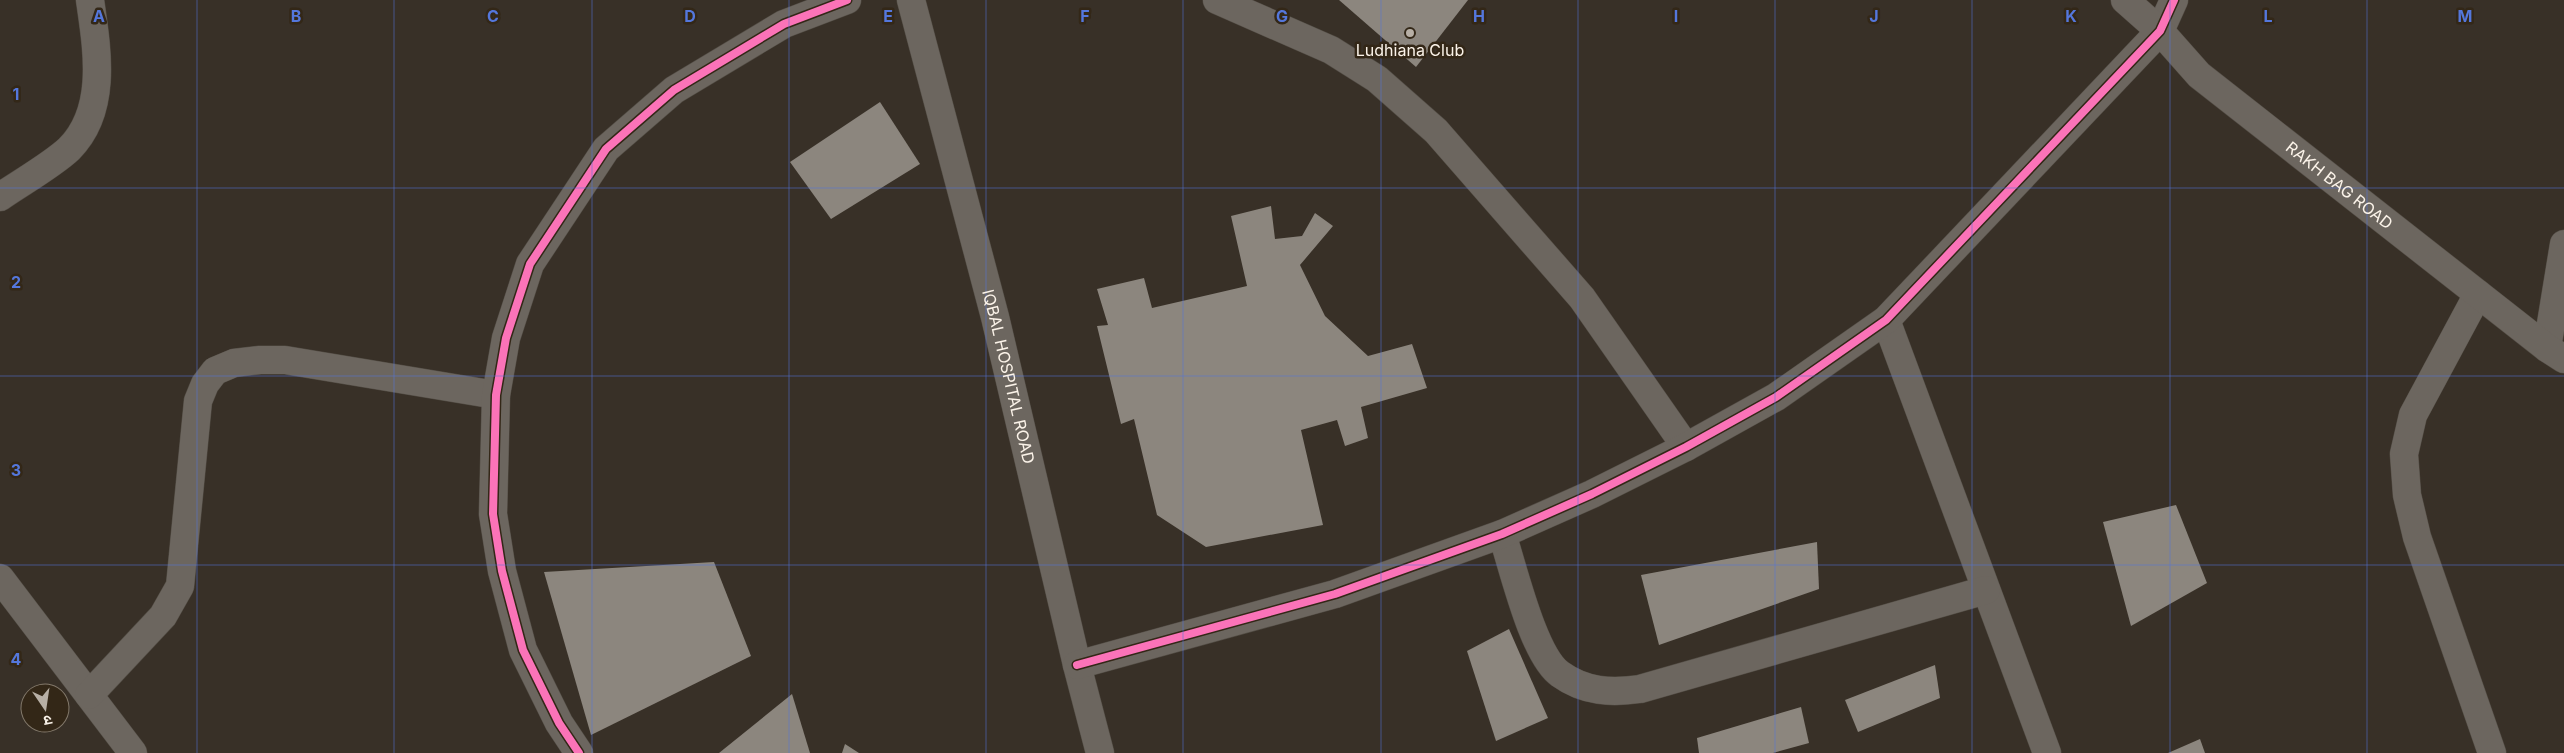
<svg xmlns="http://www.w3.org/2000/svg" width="2564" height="753" font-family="Inter,'Noto Sans Devanagari',sans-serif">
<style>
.building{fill:#8c867e}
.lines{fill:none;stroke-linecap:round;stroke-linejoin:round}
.street-casing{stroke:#524c44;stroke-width:29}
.secondary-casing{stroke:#524c44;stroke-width:29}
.street{stroke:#6c665f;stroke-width:28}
.secondary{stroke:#6c665f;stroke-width:28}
.cycleway-casing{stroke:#332717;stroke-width:11}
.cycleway{stroke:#fb73b8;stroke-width:8}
.grid{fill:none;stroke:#5477dc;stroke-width:1;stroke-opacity:0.55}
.poi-dot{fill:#b7afa5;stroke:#332717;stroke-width:2}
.labels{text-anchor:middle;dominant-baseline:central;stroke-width:5;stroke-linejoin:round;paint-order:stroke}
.poi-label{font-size:16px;fill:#fbf3e9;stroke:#332717}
.street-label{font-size:16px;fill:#fbf3e9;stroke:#332717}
.grid-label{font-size:16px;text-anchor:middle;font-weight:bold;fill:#5477dc;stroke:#332717;stroke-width:5;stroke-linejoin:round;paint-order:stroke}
</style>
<rect width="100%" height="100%" fill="#383027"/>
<g class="building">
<polygon points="1339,0 1468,0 1416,67"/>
<polygon points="880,102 920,164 831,219 790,162"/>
<polygon points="1271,206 1275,239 1302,236 1315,213 1333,226 1300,265 1325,316 1368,356 1412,344 1427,388 1361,407 1368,438 1345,446 1337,420 1301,430 1323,525 1206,547 1157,515 1134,419 1121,424 1097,326 1108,325 1097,289 1144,278 1152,308 1247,286 1231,216"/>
<polygon points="2176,505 2207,583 2131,626 2103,522"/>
<polygon points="1817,542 1819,589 1659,645 1641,575"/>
<polygon points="714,562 751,656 591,735 544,572"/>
<polygon points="1509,629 1548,718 1496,741 1467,651"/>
<polygon points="1935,665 1940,698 1858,732 1845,700"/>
<polygon points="792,694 810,753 719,753"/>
<polygon points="1801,707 1809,743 1773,753 1699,753 1697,738"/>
<polygon points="2200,739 2205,753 2168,753"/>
<polygon points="845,744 859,753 842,753"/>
</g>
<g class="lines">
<g class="street-casing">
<g id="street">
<path id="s1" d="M911 0 995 317 1077 665 1100 753"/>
<polyline points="1217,0 1331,50 1377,79 1436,131 1582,298 1686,447"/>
<path d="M0 197C20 183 52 165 69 149 108 110 97 49 90 0"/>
<polyline points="2478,294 2413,415 2404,454 2407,495 2417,537 2492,753"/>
<polyline points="1886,320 2047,753"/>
<polyline points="2547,348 2564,244"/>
<path d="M1502 534C1513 567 1533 655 1560 674 1585 692 1611 693 1640 689L1986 590"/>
<polyline points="0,578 133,753"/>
<polyline points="1077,665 1335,594 1502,534 1592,494 1686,447 1776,397 1886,320 2160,31 2174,0"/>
<polyline points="89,695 163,616 180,586 198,401 205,384 215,371 234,363 260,360 285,360 496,395"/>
<polyline points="579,753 559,723 523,650 502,571 493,514 496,395 506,338 530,264 606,149 674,90 784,24 847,0"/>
</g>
</g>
<g class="secondary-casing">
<g id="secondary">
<path id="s2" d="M2125 0 2160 31 2199 75 2547 348 2564 359"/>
</g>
</g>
<use href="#street" class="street"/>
<use href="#secondary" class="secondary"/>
<g class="cycleway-casing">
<g id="cycleway">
<polyline points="1077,665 1335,594 1502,534 1592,494 1686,447 1776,397 1886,320 2160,31 2174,0"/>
<polyline points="579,753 559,723 523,650 502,571 493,514 496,395 506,338 530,264 606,149 674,90 784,24 847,0"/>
</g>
</g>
<use href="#cycleway" class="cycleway"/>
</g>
<path class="grid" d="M197 0V753M394 0V753M592 0V753M789 0V753M986 0V753M1183 0V753M1381 0V753M1578 0V753M1775 0V753M1972 0V753M2170 0V753M2367 0V753M0 188H2564M0 376H2564M0 565H2564"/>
<circle class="poi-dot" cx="1410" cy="33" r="5"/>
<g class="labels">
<g class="poi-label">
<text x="1410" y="50">Ludhiana Club</text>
</g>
<g class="street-label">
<text stroke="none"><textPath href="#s2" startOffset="284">RAKH BAG ROAD</textPath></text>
<text stroke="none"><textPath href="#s1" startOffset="389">IQBAL HOSPITAL ROAD</textPath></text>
</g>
</g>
<g class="grid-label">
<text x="99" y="22">A</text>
<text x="296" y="22">B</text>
<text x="493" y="22">C</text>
<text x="690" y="22">D</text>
<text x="888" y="22">E</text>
<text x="1085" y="22">F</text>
<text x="1282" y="22">G</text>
<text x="1479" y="22">H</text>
<text x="1676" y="22">I</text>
<text x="1874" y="22">J</text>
<text x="2071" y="22">K</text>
<text x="2268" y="22">L</text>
<text x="2465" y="22">M</text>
<text x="16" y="100">1</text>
<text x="16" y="288">2</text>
<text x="16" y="476">3</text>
<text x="16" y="665">4</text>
</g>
<g transform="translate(45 708) rotate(167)"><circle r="24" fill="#332717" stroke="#83796b"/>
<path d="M0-4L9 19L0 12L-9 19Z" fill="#b7afa5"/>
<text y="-8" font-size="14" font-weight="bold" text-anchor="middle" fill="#fbf3e9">उ</text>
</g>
</svg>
